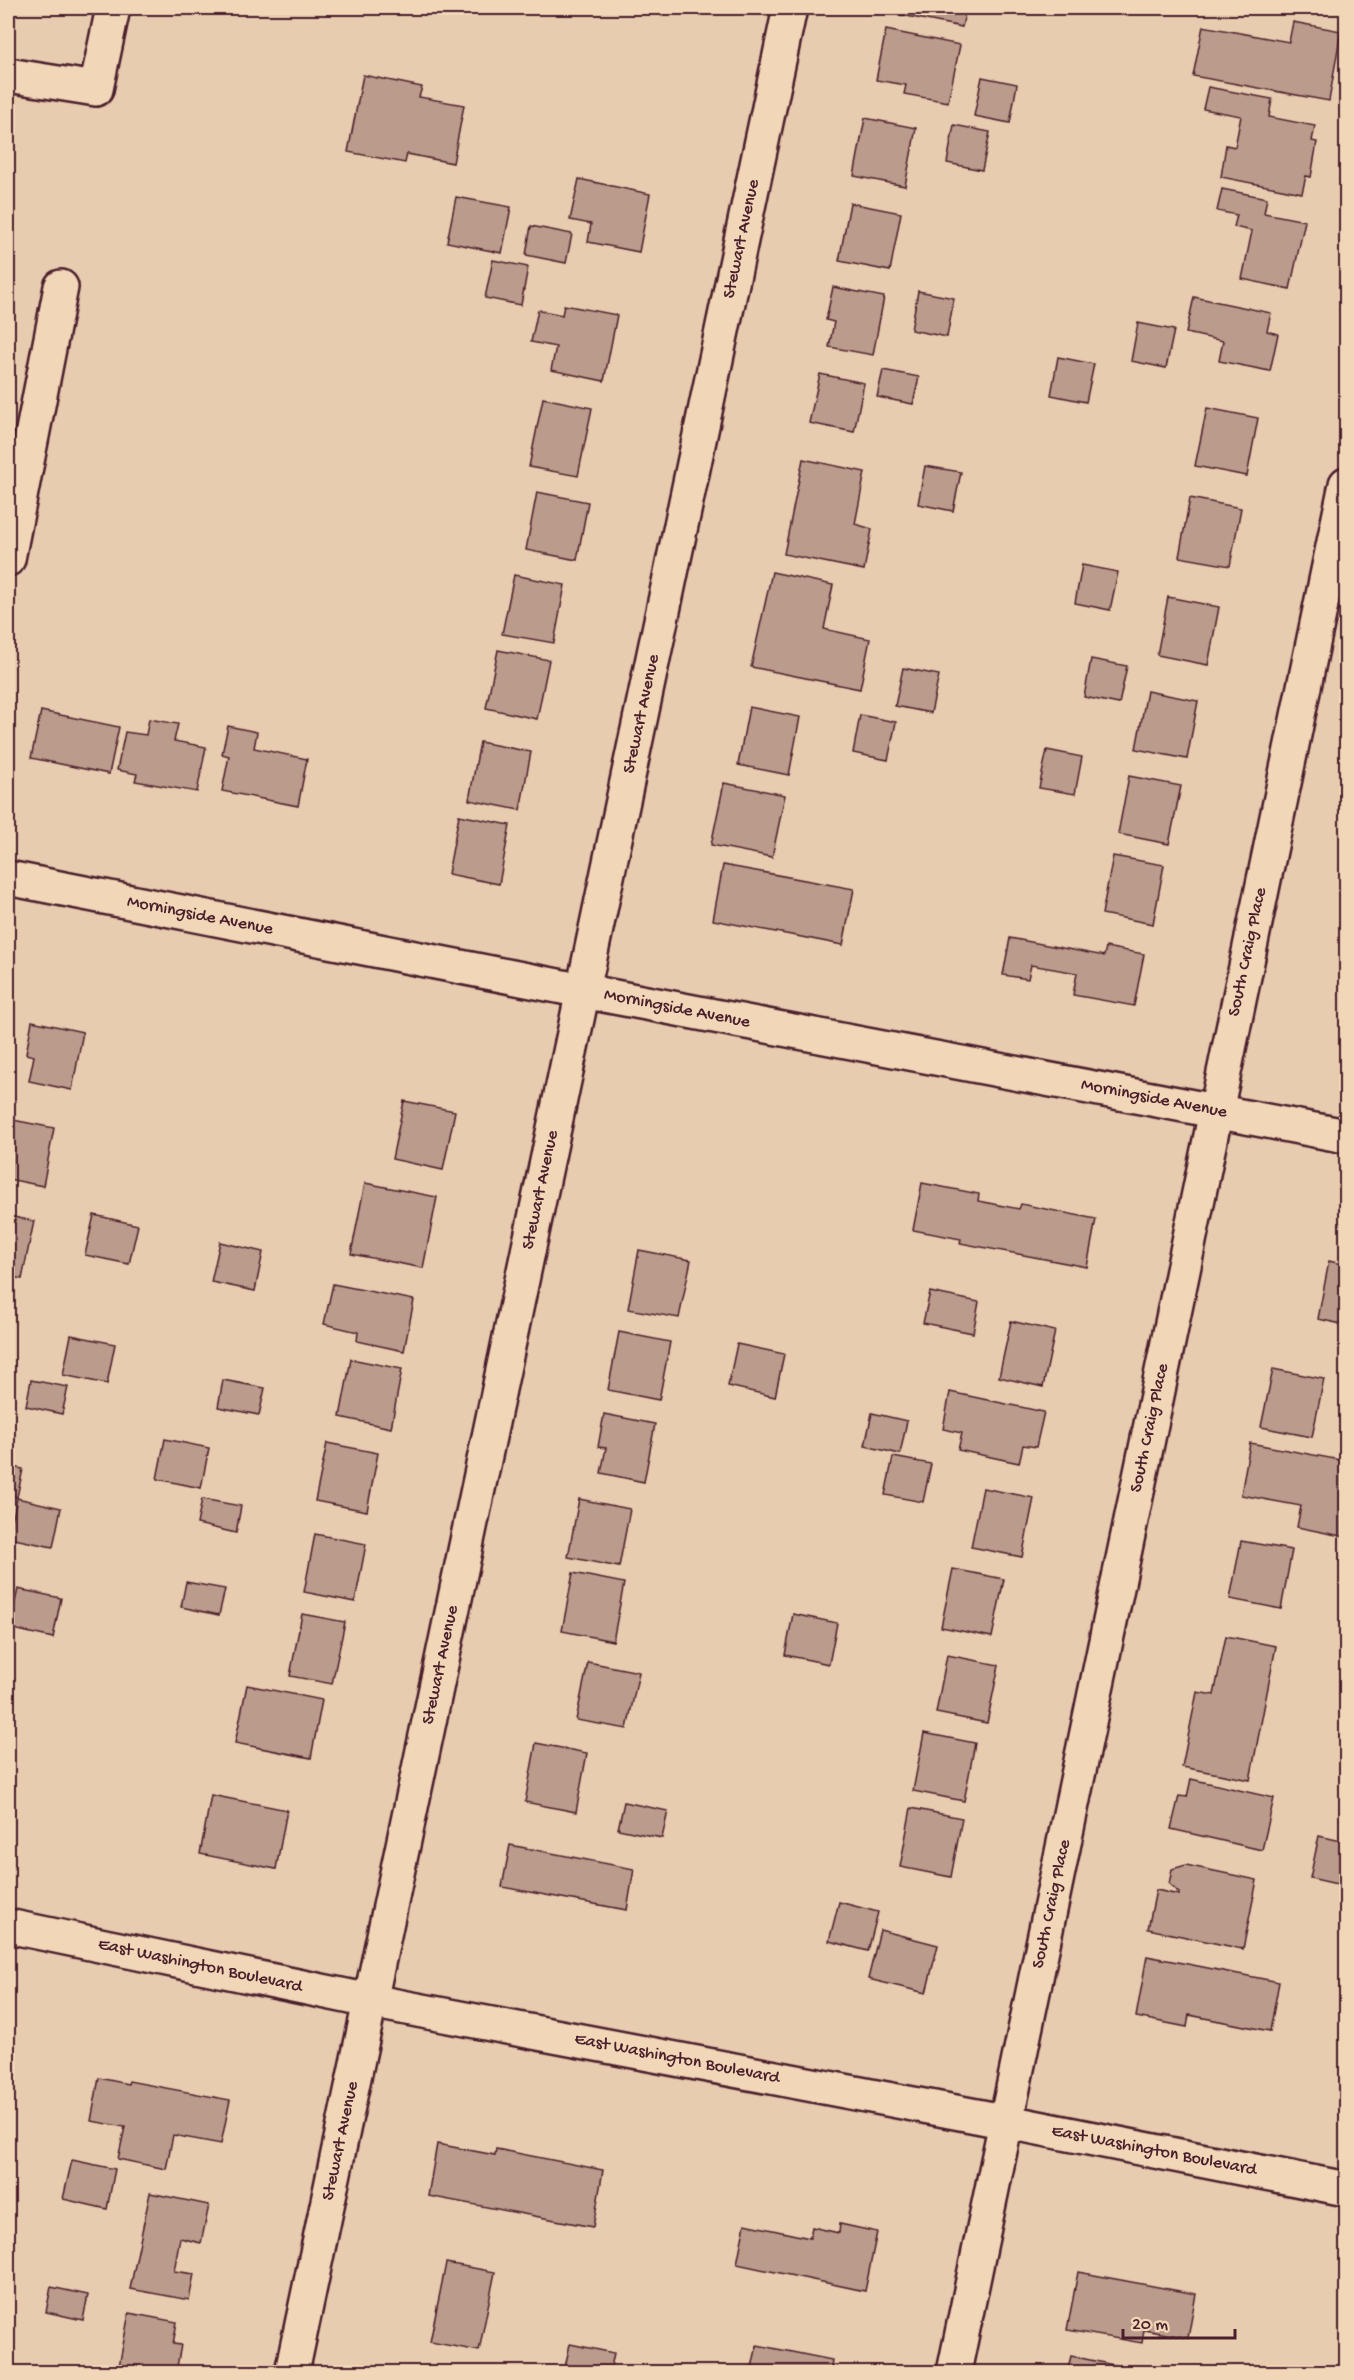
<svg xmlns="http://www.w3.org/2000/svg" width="1354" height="2380" font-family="'Gochi Hand',sans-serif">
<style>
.building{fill:#bb9b8b;stroke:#4a1f2b;stroke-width:1.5}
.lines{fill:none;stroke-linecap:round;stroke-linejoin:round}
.minor-casing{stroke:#4a1f2b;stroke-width:38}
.minor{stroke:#f1d7b8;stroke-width:33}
.labels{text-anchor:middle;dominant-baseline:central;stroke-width:4.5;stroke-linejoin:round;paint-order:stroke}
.street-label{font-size:18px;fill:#4a1f2b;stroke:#f1d7b8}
</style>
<rect width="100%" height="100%" fill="#e7ccb0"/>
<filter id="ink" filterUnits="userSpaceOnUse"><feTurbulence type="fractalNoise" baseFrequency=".0167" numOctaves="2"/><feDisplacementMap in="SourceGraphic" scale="12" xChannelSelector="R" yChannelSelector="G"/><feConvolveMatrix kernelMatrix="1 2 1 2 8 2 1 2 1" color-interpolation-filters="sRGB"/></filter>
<g filter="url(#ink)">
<g class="building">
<polygon points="893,8 966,8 962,27 891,13"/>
<polygon points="1293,22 1341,31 1329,101 1193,76 1203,26 1289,42"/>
<polygon points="886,30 960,45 948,102 904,94 906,85 876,80"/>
<polygon points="363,75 422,87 419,97 464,105 453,163 407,154 405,163 348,152"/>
<polygon points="982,77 1017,84 1010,123 974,116"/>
<polygon points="1208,87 1272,99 1269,117 1315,126 1312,141 1317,142 1311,177 1306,176 1302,193 1221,177 1226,145 1235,147 1241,116 1203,109"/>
<polygon points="865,118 916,128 905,186 854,176"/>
<polygon points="954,125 990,132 982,170 947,163"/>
<polygon points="579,179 650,194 639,252 588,242 591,224 570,220"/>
<polygon points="1222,189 1267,198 1264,213 1305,221 1290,289 1242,279 1252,231 1234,227 1237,215 1217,211"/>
<polygon points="456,197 511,207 502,253 447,242"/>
<polygon points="850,203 901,213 890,271 839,261"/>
<polygon points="531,226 572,234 566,263 526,255"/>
<polygon points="493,260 528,267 521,305 485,298"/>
<polygon points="833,287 884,297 873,355 829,347 834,322 826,320"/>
<polygon points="918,291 954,298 947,337 911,330"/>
<polygon points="1194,297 1271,313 1267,331 1278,334 1270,371 1219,361 1223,341 1186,333"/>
<polygon points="564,305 617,315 604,381 551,370 556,347 531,342 538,310 562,315"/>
<polygon points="1138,323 1174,330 1166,368 1131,361"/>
<polygon points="1058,357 1094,364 1086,402 1051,395"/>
<polygon points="883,370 919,377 913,404 877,397"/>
<polygon points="820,374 864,383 854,432 809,423"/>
<polygon points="543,398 592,408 578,476 529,467"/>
<polygon points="1207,408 1258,418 1247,476 1195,466"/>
<polygon points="803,459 865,472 855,524 872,529 864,570 784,554"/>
<polygon points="925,466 961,472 953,511 918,504"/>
<polygon points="537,492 588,502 577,560 526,550"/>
<polygon points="1190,498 1241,508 1230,566 1179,557"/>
<polygon points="1082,565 1118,572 1110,610 1075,603"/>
<polygon points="772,572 833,585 824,629 870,639 860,689 751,667"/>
<polygon points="514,575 565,585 554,643 502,634"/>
<polygon points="1168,597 1219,607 1208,665 1157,655"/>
<polygon points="498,650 549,660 537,719 486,708"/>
<polygon points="1091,659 1127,666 1119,704 1084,697"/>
<polygon points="903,668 939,675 931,713 895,706"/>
<polygon points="1147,691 1198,701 1187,759 1136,749"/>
<polygon points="749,707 800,717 789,775 738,765"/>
<polygon points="41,711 119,727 109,774 31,758"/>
<polygon points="860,715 896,722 888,760 853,753"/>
<polygon points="149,719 178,724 174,741 206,747 197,792 135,781 137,774 117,770 125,732 146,735"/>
<polygon points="228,726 257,732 254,748 307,759 298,806 222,791 229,756 222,754"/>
<polygon points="480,742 531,752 520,810 469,800"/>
<polygon points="1047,750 1082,757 1075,794 1039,788"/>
<polygon points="1129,776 1181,786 1169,844 1118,834"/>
<polygon points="724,783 785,795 772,857 711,845"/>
<polygon points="459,815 510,825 499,884 448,874"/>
<polygon points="1113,856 1164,865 1153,924 1102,914"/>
<polygon points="723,865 854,889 843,945 713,920"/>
<polygon points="1010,938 1104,956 1106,947 1144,954 1134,1006 1073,995 1077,973 1031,965 1028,979 1003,975"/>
<polygon points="32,1021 83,1032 72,1090 29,1081 34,1056 26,1054"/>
<polygon points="404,1101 455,1111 443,1170 392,1159"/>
<polygon points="8,1119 54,1128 43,1186 8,1179"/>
<polygon points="365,1183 437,1197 423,1268 351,1254"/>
<polygon points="922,1183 979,1194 978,1201 1019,1209 1021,1204 1096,1219 1087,1267 960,1243 961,1239 913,1230"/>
<polygon points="94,1215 138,1225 129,1264 85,1255"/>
<polygon points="8,1216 34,1221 22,1279 8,1276"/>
<polygon points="220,1242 263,1252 255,1291 211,1282"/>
<polygon points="639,1250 691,1260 679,1318 628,1309"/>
<polygon points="1329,1261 1346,1265 1346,1325 1318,1319"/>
<polygon points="333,1284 414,1300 404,1351 357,1341 358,1332 324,1324"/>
<polygon points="930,1292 979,1302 973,1333 923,1323"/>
<polygon points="8,1295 14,1296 8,1331"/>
<polygon points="1011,1321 1055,1331 1043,1387 999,1377"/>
<polygon points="619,1332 670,1342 659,1400 608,1390"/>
<polygon points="71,1335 115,1344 107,1384 63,1375"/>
<polygon points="737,1344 784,1354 775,1397 728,1386"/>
<polygon points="351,1359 402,1369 391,1428 340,1417"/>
<polygon points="1273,1369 1324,1379 1312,1437 1261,1427"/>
<polygon points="31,1380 68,1387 62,1414 26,1406"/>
<polygon points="223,1380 265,1388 259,1415 218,1407"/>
<polygon points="950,1392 1044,1412 1036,1447 1023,1445 1019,1463 958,1450 962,1433 943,1429"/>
<polygon points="872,1413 907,1421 900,1454 865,1446"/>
<polygon points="604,1414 655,1424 644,1482 601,1473 606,1448 598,1447"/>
<polygon points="165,1439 209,1448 201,1488 157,1479"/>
<polygon points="327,1443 378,1453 367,1511 315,1501"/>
<polygon points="1250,1443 1346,1461 1346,1537 1297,1527 1301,1506 1241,1495"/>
<polygon points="893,1457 931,1464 923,1502 885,1495"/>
<polygon points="8,1466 23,1469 17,1497 8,1495"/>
<polygon points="983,1488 1034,1498 1022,1557 971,1547"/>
<polygon points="17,1498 61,1508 53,1547 9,1538"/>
<polygon points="202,1499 241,1506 236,1533 197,1524"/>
<polygon points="579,1499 630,1509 619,1567 568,1557"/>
<polygon points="315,1534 366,1544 355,1602 304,1592"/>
<polygon points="1241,1541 1292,1550 1281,1609 1230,1599"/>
<polygon points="953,1569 1004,1579 992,1637 941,1627"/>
<polygon points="573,1573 624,1583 613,1641 562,1631"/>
<polygon points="186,1582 225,1589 219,1615 181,1607"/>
<polygon points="18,1589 61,1598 53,1638 9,1628"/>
<polygon points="302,1614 345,1622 332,1684 290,1676"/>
<polygon points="793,1614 837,1623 829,1664 785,1655"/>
<polygon points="1226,1636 1276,1646 1250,1780 1182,1767 1197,1692 1214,1695"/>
<polygon points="947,1655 999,1665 987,1723 936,1713"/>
<polygon points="588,1662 639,1672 627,1729 576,1720"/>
<polygon points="247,1685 322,1700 311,1758 235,1743"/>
<polygon points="924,1733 975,1743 964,1801 913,1791"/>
<polygon points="536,1743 587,1753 576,1812 525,1802"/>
<polygon points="1191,1779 1274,1798 1262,1850 1171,1829 1179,1796 1187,1797"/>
<polygon points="211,1795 287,1810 276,1869 200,1854"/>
<polygon points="624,1802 668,1811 662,1838 618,1829"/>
<polygon points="911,1808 962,1818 951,1877 900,1867"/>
<polygon points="1319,1836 1346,1842 1346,1886 1310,1878"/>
<polygon points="510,1845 634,1869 627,1910 502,1887"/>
<polygon points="1186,1865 1257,1880 1243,1949 1148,1929 1156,1890 1179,1895 1179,1893 1169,1884 1172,1869"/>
<polygon points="839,1902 878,1912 868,1951 829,1941"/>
<polygon points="880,1930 938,1945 926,1993 868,1979"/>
<polygon points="1147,1956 1279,1982 1270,2031 1189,2015 1187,2027 1136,2017"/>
<polygon points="99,2078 128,2084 129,2081 230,2100 221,2144 173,2135 166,2169 118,2159 125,2127 91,2121"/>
<polygon points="437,2144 495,2155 496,2149 603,2170 593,2227 428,2196"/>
<polygon points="72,2160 115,2169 107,2209 63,2199"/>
<polygon points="150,2193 209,2205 201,2243 180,2238 174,2271 194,2274 189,2300 130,2289"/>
<polygon points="745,2224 810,2238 812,2227 839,2233 840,2224 877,2232 865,2291 737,2264"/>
<polygon points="446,2263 495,2272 479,2351 430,2342"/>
<polygon points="1078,2272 1196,2294 1188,2338 1144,2330 1142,2343 1067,2330"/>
<polygon points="51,2287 88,2295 83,2320 46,2312"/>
<polygon points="129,2313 177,2322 173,2344 181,2345 176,2372 118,2372"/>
<polygon points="570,2344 614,2353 610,2372 564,2372"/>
<polygon points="757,2345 832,2360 830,2372 751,2372"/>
<polygon points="1071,2356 1114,2365 1112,2372 1067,2372"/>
</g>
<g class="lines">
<g class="minor-casing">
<g id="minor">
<polyline points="8,75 96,89 113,8"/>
<polyline points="8,559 61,287"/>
<polyline points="8,878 583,991 1346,1136"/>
<polyline points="8,1926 370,2001 1008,2122 1346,2189"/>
<polyline points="292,2372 790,8"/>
<path d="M954 2372C1088 1744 1214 1113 1346 484"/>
</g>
</g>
<use href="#minor" class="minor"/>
</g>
</g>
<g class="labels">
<g class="street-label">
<text transform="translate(742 239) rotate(-78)">Stewart Avenue</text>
<text transform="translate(642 714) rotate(-78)">Stewart Avenue</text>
<text transform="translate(200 916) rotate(11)">Morningside Avenue</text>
<text transform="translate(1248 952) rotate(-78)">South Craig Place</text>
<text transform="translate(677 1009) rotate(11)">Morningside Avenue</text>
<text transform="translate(1154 1099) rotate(11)">Morningside Avenue</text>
<text transform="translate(541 1190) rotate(-78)">Stewart Avenue</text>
<text transform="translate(1150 1428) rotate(-78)">South Craig Place</text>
<text transform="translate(441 1665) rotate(-78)">Stewart Avenue</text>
<text transform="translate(1052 1904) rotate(-78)">South Craig Place</text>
<text transform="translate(200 1966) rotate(12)">East Washington Boulevard</text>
<text transform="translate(677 2059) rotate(11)">East Washington Boulevard</text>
<text transform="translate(341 2141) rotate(-78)">Stewart Avenue</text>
<text transform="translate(1154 2151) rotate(11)">East Washington Boulevard</text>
</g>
</g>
<rect width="1354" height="2380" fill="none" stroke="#f1d7b8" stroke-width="30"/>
<rect x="15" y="15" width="1324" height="2350" fill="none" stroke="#4a1f2b" stroke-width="2" filter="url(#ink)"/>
<path d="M1123 2329v9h112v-9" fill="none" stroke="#4a1f2b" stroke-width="3"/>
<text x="1132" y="2329" font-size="18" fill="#4a1f2b" stroke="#f1d7b8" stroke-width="4.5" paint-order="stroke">20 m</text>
</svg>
